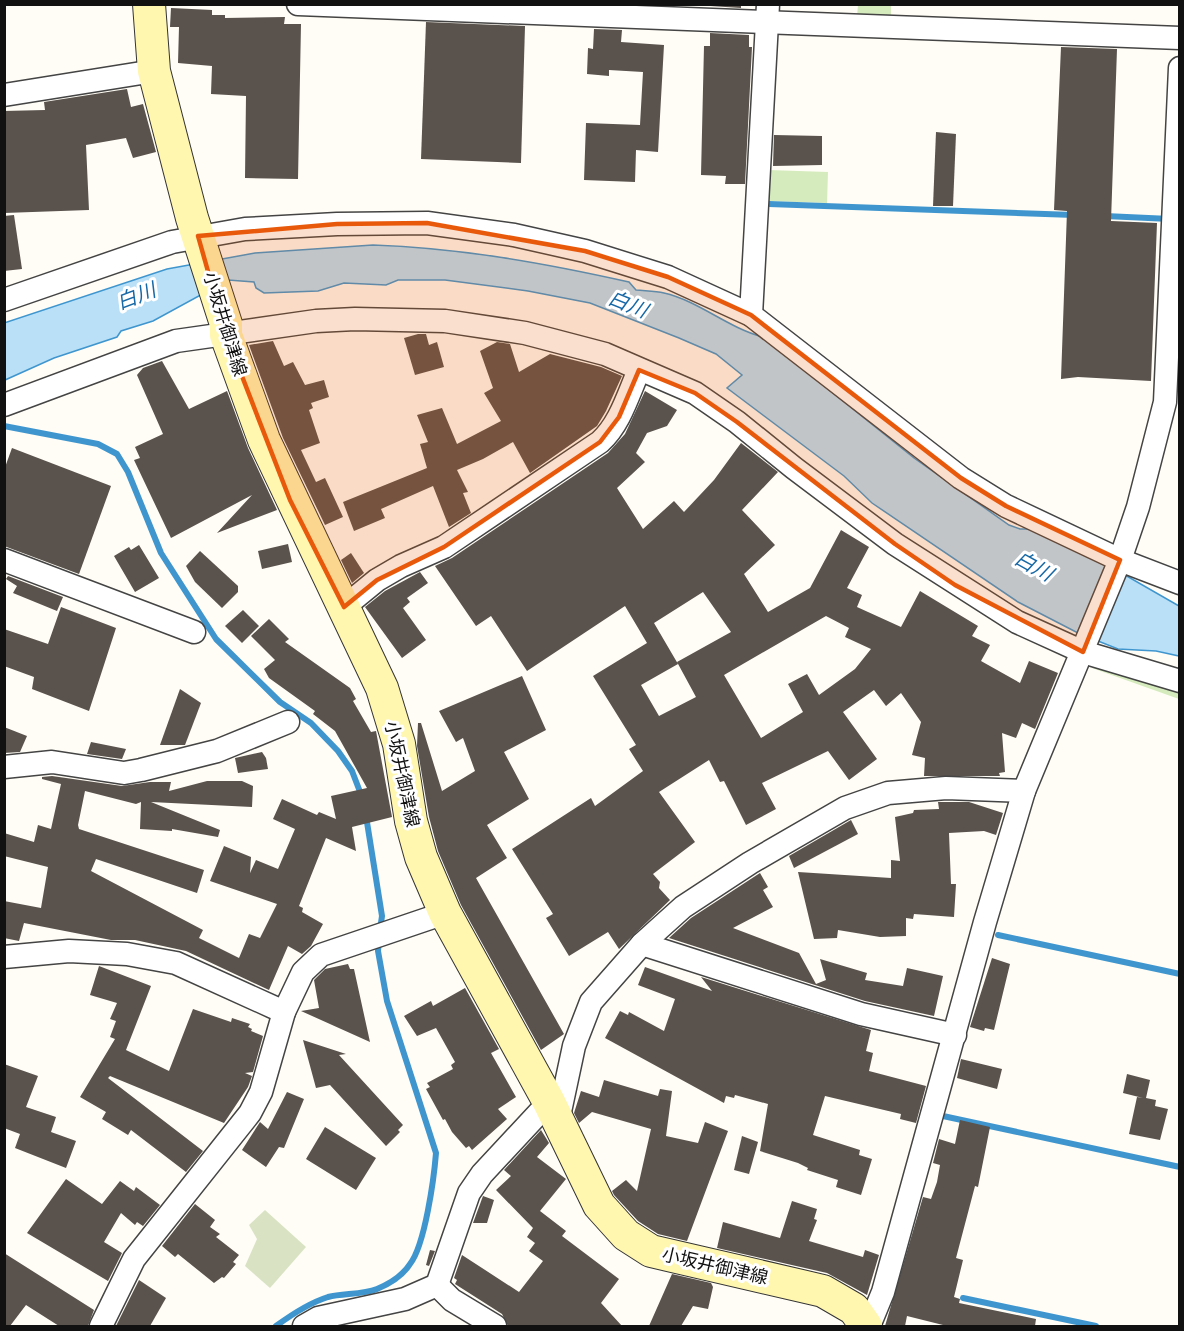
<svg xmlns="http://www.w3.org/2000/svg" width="1184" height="1331" font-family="'Zilla Slab','Noto Sans JP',serif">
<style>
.green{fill:#d5ebbd}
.cemetery{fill:#d9e3c4}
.water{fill:#b9e0f7;stroke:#3f96cf;stroke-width:1.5}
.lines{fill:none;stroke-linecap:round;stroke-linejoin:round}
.stream{stroke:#3f96cf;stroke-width:6}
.building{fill:#5a524d;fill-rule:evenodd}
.minor-casing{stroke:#444;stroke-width:25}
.secondary-casing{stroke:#333;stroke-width:34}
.minor{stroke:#fff;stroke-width:22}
.secondary{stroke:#fff6b0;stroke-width:32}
.marked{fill:#e8590c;fill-opacity:0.2;stroke:#e8590c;stroke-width:4.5;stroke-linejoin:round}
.labels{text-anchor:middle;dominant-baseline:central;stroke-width:6;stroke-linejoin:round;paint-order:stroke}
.street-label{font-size:18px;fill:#111;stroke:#fff}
.water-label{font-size:20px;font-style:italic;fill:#1768a6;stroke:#fff}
</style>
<rect width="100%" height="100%" fill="#fffdf5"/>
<g class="green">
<polygon points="858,5 891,5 891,18 857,16"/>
<polygon points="768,170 828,172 827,203 766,201"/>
<polygon points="1095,663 1179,687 1179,699 1092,668"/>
</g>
<polygon class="cemetery" points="265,1210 306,1247 270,1288 245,1266 257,1239 249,1225"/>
<path class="water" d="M373 245C460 248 544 263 629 282L636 290C645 291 655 291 664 293 699 301 728 328 763 337L914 458 1009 525 1020 529H1045L1179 606V656L1156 651 1118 649 1078 633 1018 602 872 503 844 476 727 388 742 375 716 354 679 338 590 303 528 291 445 280H398L386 285 344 283 318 291 264 293 256 288 254 282 228 280 153 321 121 331 117 337 54 358 5 380 4 323 167 269 255 253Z"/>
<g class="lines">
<g class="stream">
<polyline points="769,204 1074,215"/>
<polyline points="1105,216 1170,219"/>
<polyline points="4,426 98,444 117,454 128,472 161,553 216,639 280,702 311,723 338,751 352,771 362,797"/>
<polyline points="366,816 382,916 380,930"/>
<polyline points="998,935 1180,974"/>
<polyline points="943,1116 1180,1167"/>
<polyline points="963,1298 1096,1326"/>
<path d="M276 1326C291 1315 309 1303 328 1297 343 1293 362 1295 377 1289 389 1284 403 1275 410 1264 425 1245 434 1178 436 1153L387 1001 378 951 379 940"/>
</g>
</g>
<g class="building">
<polygon points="710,4 741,4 741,8 710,6"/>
<polygon points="171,8 212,10 212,15 225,15 225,18 285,17 284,24 301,24 298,179 245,178 246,96 211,94 212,66 178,63 179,27 170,27"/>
<polygon points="426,22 525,26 521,163 421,159"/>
<polygon points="594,29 622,30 621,42 664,45 658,152 636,150 635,182 584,180 586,123 640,125 643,72 609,70 609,76 587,74 588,48 593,49"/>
<polygon points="710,33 749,35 749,47 752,47 745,184 725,184 726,176 701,175 704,46 710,46"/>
<polygon points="1061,47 1117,49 1111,221 1157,223 1151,381 1078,377 1061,379 1067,211 1054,210"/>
<polygon points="127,89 131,107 143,104 156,152 133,158 126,138 86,145 89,210 4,213 4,111 45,110 44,102"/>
<polygon points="936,132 956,134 953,206 933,206"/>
<polygon points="774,135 822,136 822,165 773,166"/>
<polygon points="14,215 22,269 4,271 4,216"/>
<polygon points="418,334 426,334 429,345 437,342 444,367 415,375 404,338"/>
<polygon points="273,341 284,366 293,362 305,385 324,380 329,397 311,403 313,408 309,410 320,443 301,450 316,482 325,478 343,517 325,525 283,438 249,345"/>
<polygon points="497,342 510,344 519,372 550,354 601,367 622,376 606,411 597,426 530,473 513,442 483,459 457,470 468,492 463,493 471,513 449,527 433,486 381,509 385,518 354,531 343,502 427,468 420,444 428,442 417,415 442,408 457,444 501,421 484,393 493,388 480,351"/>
<polygon points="162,361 189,409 227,391 248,448 277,510 217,533 252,495 171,538 134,460 140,458 135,447 163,434 137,375 143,368"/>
<path d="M645 391 677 410 667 426 647 433 636 453 645 462 617 488 643 529 674 501 684 512 714 480 741 443 778 472 742 510 775 545 744 574 768 612 810 588 841 530 869 547 847 588 862 595 857 607 901 627 920 591 978 626 972 636 990 645 981 661 1020 683 1029 661 1058 673 1035 729 1022 723 1016 738 1002 733 1005 772 999 773 1000 776H924L925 758 912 755 921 722 901 693 886 706 874 690 843 712 877 759 849 780 828 751 762 783 776 809 746 825 724 781 720 782 709 760 659 792 695 842 653 874 660 882 659 888 670 900 619 949 608 932 569 956 546 918 553 914 512 849 591 798 595 806 643 771 629 749 636 745 593 676 647 643 625 606 527 671 491 616 476 626 435 566 452 558 608 453 625 434ZM703 592 731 632 677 662 696 697 659 716 641 685 678 664 654 623ZM826 616 849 628 845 637 871 649 855 669 819 695 807 674 788 684 803 712 761 738 724 675Z"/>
<polygon points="12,448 111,486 79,574 4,546 4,470"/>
<polygon points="288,544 292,562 262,569 258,551"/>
<polygon points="139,545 159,578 135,592 114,556 129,547 131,550"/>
<polygon points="200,551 238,586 238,592 222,608 195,582 186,566"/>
<polygon points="351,553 364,573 352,583 341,560"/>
<polygon points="420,572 428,583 407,598 410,602 403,608 426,640 402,658 365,607 385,591"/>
<polygon points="8,576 63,597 57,611 13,593 17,586 6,579"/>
<polygon points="61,607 116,628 89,711 32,689 34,677 4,666 4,629 48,644"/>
<polygon points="243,610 259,626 242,643 225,626"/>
<polygon points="269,619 289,639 285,642 350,688 356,699 353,701 371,732 376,731 392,817 352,827 356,851 326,838 299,906 303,908 302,912 323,924 311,946 302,954 288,946 269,990 186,951 135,940 111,940 24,923 19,941 4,938 4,901 41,908 48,867 4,856 4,833 34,842 38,825 51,829 61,784 42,779 42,777 52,776 122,786 150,782 171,782 169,791 207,781 242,781 253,786 252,807 151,802 220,830 218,837 172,829 172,831 140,829 141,802 136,804 85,791 78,825 79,829 204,870 197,893 96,859 91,871 203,930 199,938 239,958 249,934 260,938 277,904 210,881 224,846 251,857 250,873 256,860 278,869 295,829 273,819 282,799 317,815 319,812 336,819 331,796 367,788 335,731 313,714 315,711 269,678 264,669 275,660 251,636"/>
<polygon points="522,676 546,730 504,752 529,799 487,825 507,858 476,878 564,1034 541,1050 461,905 438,851 429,817 417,746 418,723 421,723 442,791 475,771 463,738 456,742 439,711"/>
<polygon points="180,689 201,703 185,745 160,745"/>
<polygon points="4,727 27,736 20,752 4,753"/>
<polygon points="91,742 126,749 122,759 87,754"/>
<polygon points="262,752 266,758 268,769 238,773 235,758"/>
<polygon points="938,802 969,802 1003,813 996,835 984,831 949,833 951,884 956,884 954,917 914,914 913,919 906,918 906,936 880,937 838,930 837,938 814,939 798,872 891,878 891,860 900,861 895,817 913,813 914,810 939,809"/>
<polygon points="851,820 858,834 794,868 789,856"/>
<polygon points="760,873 768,887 763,890 773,907 733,928 799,953 816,984 826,980 820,959 867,973 865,980 903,986 907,968 943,976 934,1016 865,1001 669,938 691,918"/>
<polygon points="992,958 1010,964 994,1030 985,1028 984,1031 970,1027"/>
<polygon points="348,964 350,969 354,969 370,1042 301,1011 319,1008 314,980 325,969"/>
<polygon points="99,966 151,986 126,1050 169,1071 193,1009 231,1022 232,1018 250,1024 248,1027 252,1029 251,1031 263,1036 253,1072 245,1073 252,1076 248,1087 224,1123 110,1076 108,1078 203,1151 186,1172 131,1130 128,1135 102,1119 106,1112 80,1097 115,1039 110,1037 116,1021 110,1019 117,1003 90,995"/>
<polygon points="645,967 712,991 701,977 871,1030 866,1051 873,1053 869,1071 926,1086 916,1123 900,1119 901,1114 825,1096 813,1135 860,1150 859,1155 872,1159 861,1195 836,1187 838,1180 807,1170 808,1168 798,1163 760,1151 768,1104 735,1095 734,1098 726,1096 724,1103 605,1038 620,1011 628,1015 629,1012 664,1031 675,999 638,985"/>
<polygon points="465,988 499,1049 491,1053 516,1097 498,1109 507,1119 472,1150 469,1146 466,1148 452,1132 445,1119 443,1120 426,1089 430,1087 427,1083 453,1069 451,1065 455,1062 436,1028 417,1036 404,1016 431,1001 433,1006"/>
<polygon points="303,1040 346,1054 339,1055 403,1125 398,1130 400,1132 386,1146 330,1085 316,1088"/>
<polygon points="961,1059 1002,1069 997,1089 957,1078"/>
<polygon points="4,1064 38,1076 26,1107 56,1117 51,1132 76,1141 66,1168 15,1148 20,1134 4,1128"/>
<polygon points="1127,1074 1150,1080 1146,1098 1156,1100 1155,1106 1168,1109 1160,1140 1129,1134 1137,1097 1143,1098 1123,1093"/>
<polygon points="604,1080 658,1096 660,1089 672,1091 666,1136 698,1143 705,1122 728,1131 687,1241 658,1234 638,1221 614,1195 612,1191 626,1180 637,1191 651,1129 592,1112 579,1123 574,1113 581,1091 599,1097"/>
<polygon points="287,1092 304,1099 284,1148 279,1147 266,1167 242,1150 260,1122 268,1129"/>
<polygon points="960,1120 990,1127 978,1187 975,1186 956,1258 963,1260 954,1297 960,1299 959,1303 1036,1319 1035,1326 947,1326 907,1316 905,1326 885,1326 923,1197 931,1199 937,1182 940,1165 933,1163 939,1139 955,1144"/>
<polygon points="325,1127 376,1158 356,1190 306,1159"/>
<polygon points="541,1130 549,1143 537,1157 566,1179 540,1211 566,1231 562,1236 619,1279 601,1303 622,1326 508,1326 502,1314 455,1284 457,1280 454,1278 462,1255 519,1292 543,1261 529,1251 535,1243 527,1237 533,1228 496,1190 511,1176 504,1170"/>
<polygon points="742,1136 758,1142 749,1174 734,1170"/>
<polygon points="66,1179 102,1204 120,1181 134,1191 136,1187 160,1205 143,1226 137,1222 135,1225 121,1213 104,1242 122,1253 108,1281 27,1233"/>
<polygon points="483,1196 494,1200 487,1223 473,1223"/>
<polygon points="792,1201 817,1209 814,1219 817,1220 809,1241 863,1257 865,1250 879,1255 867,1295 827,1273 717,1248 723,1222 780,1238"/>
<polygon points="195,1204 215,1220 210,1227 220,1234 216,1237 239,1255 233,1262 236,1264 224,1278 222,1277 214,1283 178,1254 175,1257 162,1246"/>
<polygon points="430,1250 435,1251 429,1266 426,1265"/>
<polygon points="4,1253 94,1310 88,1326 59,1326 26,1305 10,1326 4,1326"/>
<polygon points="672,1274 711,1283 713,1287 708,1309 693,1306 681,1326 649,1326"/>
<polygon points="139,1280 166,1298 150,1326 116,1326"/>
</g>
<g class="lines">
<g class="minor-casing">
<g id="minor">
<polyline points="298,4 1180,38"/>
<polyline points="4,95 154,71"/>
<polyline points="4,300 172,242 245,229 337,224 427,223 514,235 585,251 668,277 751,315 961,478 1006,506 1120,560 1180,583"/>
<polyline points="751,315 768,4"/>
<polyline points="4,405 176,341 316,321 355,319 445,321 525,333 605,354 695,393 737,422 794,468 895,544 1017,622 1083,652 1180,681"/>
<polyline points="4,560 194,632"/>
<path d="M344 607 377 580 401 566 444 547 600 442C620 424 628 395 639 370"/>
<polyline points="4,767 52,762 124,773 141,770 217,751 288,722"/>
<polyline points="642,944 861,1014 955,1035"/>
<polyline points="4,957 69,951 127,954 176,963 284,1012"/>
<polyline points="558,1121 574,1046 591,1002 642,944 683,907 750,863 845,808 888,793 946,788 1024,791"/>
<polyline points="437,1285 452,1300 495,1326"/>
<polyline points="101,1326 134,1259 250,1113 261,1092 284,1012 303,972 321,955 445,913"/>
<polyline points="304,1326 318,1318 405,1299 437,1285 469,1193 482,1174 549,1102"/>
<polyline points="869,1326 883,1292 985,922 1024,791 1120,560 1138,507 1165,402 1180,68"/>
</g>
</g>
<g class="secondary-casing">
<polyline id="secondary" points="149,4 154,71 192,218 226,324 226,335 264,440 382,688 399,744 411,821 421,857 445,913 549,1102 599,1205 626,1235 651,1251 823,1291 854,1309 866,1326"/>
</g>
<use href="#minor" class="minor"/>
<use href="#secondary" class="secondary"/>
</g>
<path class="marked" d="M427 223 585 251 668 277 751 315 961 478 1006 506 1120 560 1083 652 955 585 895 544 737 422 695 393 639 370 619 417 600 442 444 547 377 580 344 607 290 500 226 335 198 236 337 224Z"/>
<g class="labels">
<g class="street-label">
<text transform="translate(225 324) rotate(73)">小坂井御津線</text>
<text transform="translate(402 774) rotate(78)">小坂井御津線</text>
<text transform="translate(715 1266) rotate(13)">小坂井御津線</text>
</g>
<g class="water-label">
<text transform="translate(136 296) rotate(-21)">白川</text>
<text transform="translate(628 304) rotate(22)">白川</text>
<text transform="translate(1034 566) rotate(29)">白川</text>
</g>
</g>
<rect width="1184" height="1331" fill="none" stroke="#111111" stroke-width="12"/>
</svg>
